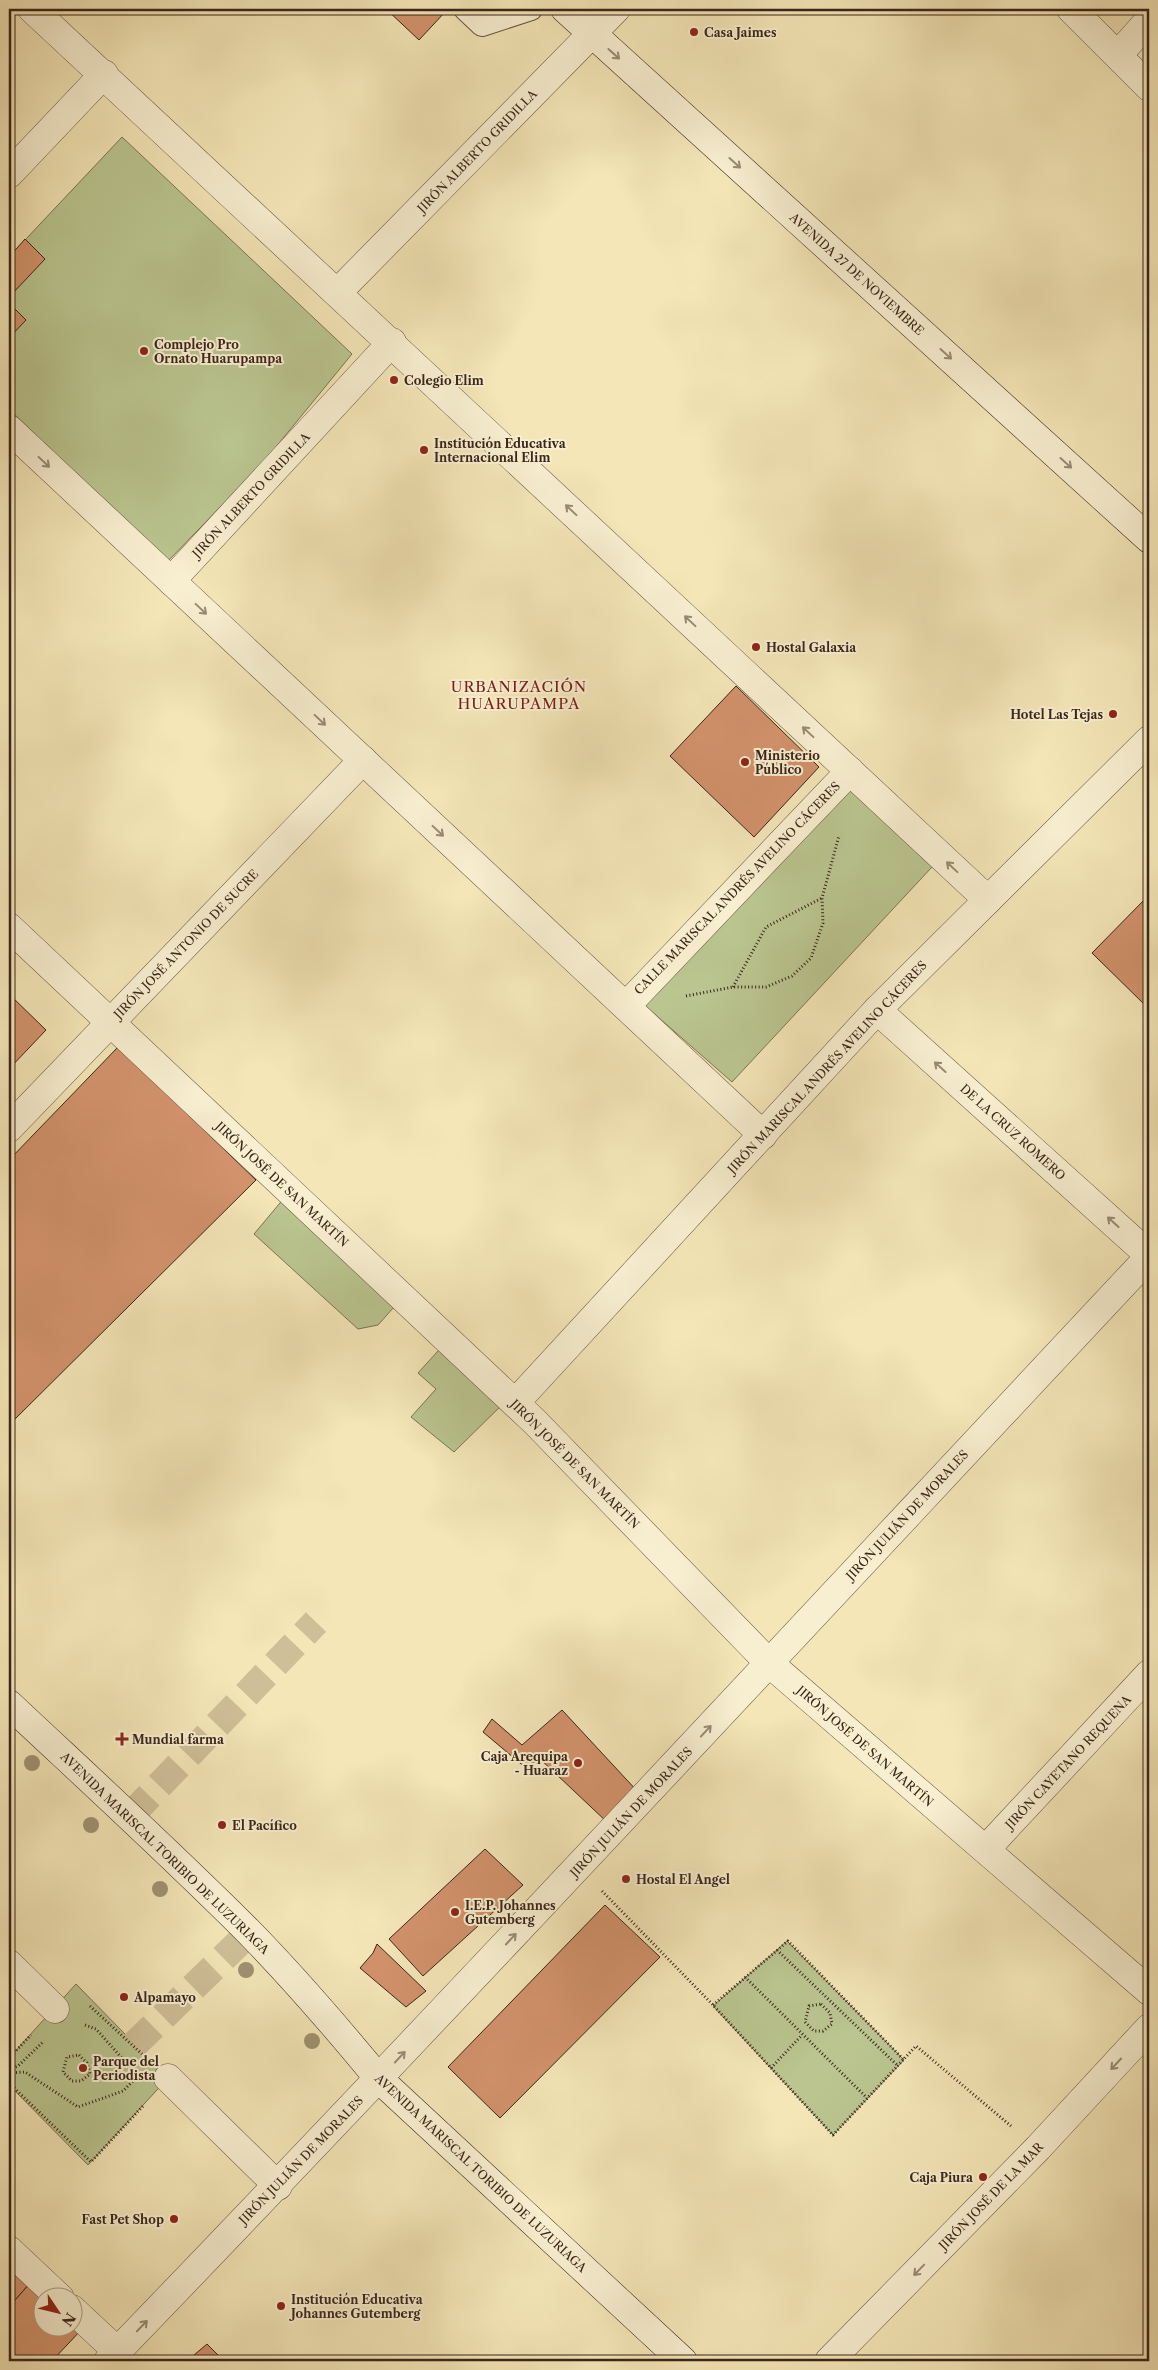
<svg xmlns="http://www.w3.org/2000/svg" width="1158" height="2370" font-family="'Libre Caslon Text',serif">
<style>
.green{fill:#bac58f;stroke:#7a7554}
.building{fill:#d2926c;stroke:#3a251a}
.lines{fill:none;stroke-linecap:round;stroke-linejoin:round}
.street-tunnel{stroke:#cfbf98;stroke-width:28;stroke-dasharray:28 14;stroke-linecap:butt}
.lane-casing{stroke:#685541;stroke-width:24}
.street-casing{stroke:#685541;stroke-width:29}
.secondary-casing{stroke:#3a251a;stroke-width:29}
.path{stroke:#3a251a;stroke-width:3;stroke-dasharray:1 2.5;stroke-linecap:butt}
.lane{stroke:#f8efd0;stroke-width:22}
.street{stroke:#f8efd0;stroke-width:28}
.secondary{stroke:#f8efd0;stroke-width:28}
.tree{fill:#9f9271}
.oneway{stroke:#998a75}
.poi-dot{fill:#8f2418;stroke:#f8efd0;stroke-width:2}
.labels{text-anchor:middle;dominant-baseline:central;stroke-width:4;stroke-linejoin:round;paint-order:stroke}
.poi-label{font-size:12px;font-weight:bold;fill:#3a251a;stroke:#f8efd0;text-anchor:start}
.street-label{font-size:12px;fill:#3a251a;stroke:#f8efd0}
.quarter-label{font-size:15px;letter-spacing:1px;fill:#7a1f14;stroke:#f8efd0}
</style>
<rect width="100%" height="100%" fill="#f4e6b7"/>
<filter id="stains"><feTurbulence type="fractalNoise" baseFrequency=".004" numOctaves="4"/><feColorMatrix values="0 0 0 0 .2 0 0 0 0 .09 0 0 0 0 .02 0 0 0 .5 -.17"/></filter>
<radialGradient id="worn" r=".72"><stop offset=".6" stop-color="#630" stop-opacity="0"/><stop offset="1" stop-color="#630" stop-opacity=".3"/></radialGradient>
<g class="green">
<polygon points="122,137 352,354 262,464 167,562 9,409 9,257"/>
<polygon points="851,790 932,867 732,1082 642,1003"/>
<polygon points="290,1191 402,1298 378,1325 358,1329 254,1234"/>
<polygon points="448,1340 509,1398 454,1452 411,1417 436,1389 418,1373"/>
<polygon points="787,1941 904,2060 833,2135 713,2006"/>
<polygon points="76,1984 168,2078 88,2165 9,2085 9,2058"/>
</g>
<g class="building">
<polygon points="386,9 443,9 446,11 419,40"/>
<polygon points="25,239 45,259 13,293 9,289 9,257"/>
<polygon points="9,303 26,320 9,338"/>
<polygon points="736,686 819,767 754,837 670,756"/>
<polygon points="1149,895 1149,1009 1092,953"/>
<polygon points="9,994 46,1030 9,1069"/>
<polygon points="118,1047 256,1180 9,1425 9,1160"/>
<polygon points="562,1710 639,1793 608,1823 539,1758 527,1769 483,1732 492,1719 522,1745"/>
<polygon points="485,1849 523,1885 423,1976 389,1939"/>
<polygon points="605,1905 660,1957 500,2118 448,2067"/>
<polygon points="377,1944 426,1991 406,2007 360,1968 373,1953"/>
<polygon points="9,2261 31,2282 9,2307"/>
<polygon points="31,2282 42,2298 42,2328 82,2329 52,2361 9,2361 9,2307"/>
<polygon points="207,2344 224,2361 187,2361"/>
</g>
<g class="lines">
<g class="street-tunnel">
<polyline points="130,1816 316,1622"/>
<polyline points="133,2046 249,1933"/>
</g>
<g class="lane-casing">
<polyline id="lane" points="465,9 482,25 531,9"/>
</g>
<g class="street-casing">
<g id="street">
<polyline points="32,9 988,900"/>
<polyline points="1071,9 1149,87"/>
<polyline points="1118,55 1149,20"/>
<polyline points="9,174 104,74"/>
<polyline points="338,292 616,9"/>
<polyline points="9,429 763,1135"/>
<polyline points="171,581 392,342"/>
<polyline points="9,927 535,1422 769,1663 1149,1991"/>
<polyline points="626,1006 850,771"/>
<polyline points="877,1010 1149,1255"/>
<polyline points="9,1128 363,760"/>
<polyline points="515,1403 877,1010 1149,740"/>
<polyline points="986,1849 1149,1674"/>
<polyline points="9,1964 55,2009"/>
<polyline points="168,2078 278,2186"/>
<polyline points="9,2250 60,2298"/>
<polyline points="72,2309 117,2351"/>
<path d="M108 2361C459 1997 803 1626 1149 1257"/>
<polyline points="829,2361 1038,2148 1149,2028"/>
</g>
</g>
<g class="secondary-casing">
<g id="secondary">
<polyline points="565,9 1149,539"/>
<path d="M9 1704C89 1779 170 1853 248 1931 294 1978 337 2028 379 2079L683 2361"/>
</g>
</g>
<g class="path">
<polyline points="733,987 766,927 822,898"/>
<polyline points="686,996 733,987 766,987 792,976 811,958 823,923 822,898 839,836"/>
<polyline points="602,1891 713,2005 833,2135 916,2046 1011,2126"/>
<polyline points="777,1950 897,2065"/>
<polyline points="745,1977 867,2098"/>
<polygon points="821,2004 830,2013 832,2024 823,2031 814,2031 805,2022 809,2006"/>
<polyline points="713,2005 788,1941 903,2059"/>
<polyline points="90,2006 142,2054"/>
<polyline points="85,2025 96,2029 121,2057 136,2065"/>
<polygon points="79,2055 87,2063 90,2074 81,2081 72,2081 63,2072 67,2057"/>
<polyline points="9,2058 31,2035"/>
<polyline points="771,2068 802,2035"/>
<polyline points="9,2069 18,2066 44,2041"/>
<polyline points="9,2073 25,2072 78,2107 123,2091 133,2081"/>
<polyline points="9,2083 91,2162 144,2105"/>
</g>
<use href="#lane" class="lane"/>
<use href="#street" class="street"/>
<use href="#secondary" class="secondary"/>
</g>
<g class="tree">
<circle cx="32" cy="1763" r="8"/>
<circle cx="91" cy="1825" r="8"/>
<circle cx="160" cy="1889" r="8"/>
<circle cx="246" cy="1970" r="8"/>
<circle cx="312" cy="2041" r="8"/>
</g>
<defs><path id="oneway-shaft" d="M-6 0H5M1.5-3L5.5 0L1.5 3" fill="none" stroke-width="1.6" stroke-linecap="round" stroke-linejoin="round" transform="scale(1.25)"/></defs>
<g class="oneway">
<use href="#oneway-shaft" transform="translate(614 54) rotate(42)"/>
<use href="#oneway-shaft" transform="translate(735 163) rotate(42)"/>
<use href="#oneway-shaft" transform="translate(946 354) rotate(42)"/>
<use href="#oneway-shaft" transform="translate(44 462) rotate(43)"/>
<use href="#oneway-shaft" transform="translate(1066 463) rotate(42)"/>
<use href="#oneway-shaft" transform="translate(571 510) rotate(-137)"/>
<use href="#oneway-shaft" transform="translate(201 609) rotate(43)"/>
<use href="#oneway-shaft" transform="translate(690 621) rotate(-137)"/>
<use href="#oneway-shaft" transform="translate(320 720) rotate(43)"/>
<use href="#oneway-shaft" transform="translate(808 732) rotate(-137)"/>
<use href="#oneway-shaft" transform="translate(438 831) rotate(43)"/>
<use href="#oneway-shaft" transform="translate(952 867) rotate(-137)"/>
<use href="#oneway-shaft" transform="translate(940 1067) rotate(-138)"/>
<use href="#oneway-shaft" transform="translate(1113 1222) rotate(-138)"/>
<use href="#oneway-shaft" transform="translate(706 1731) rotate(-47)"/>
<use href="#oneway-shaft" transform="translate(511 1939) rotate(-47)"/>
<use href="#oneway-shaft" transform="translate(400 2057) rotate(-47)"/>
<use href="#oneway-shaft" transform="translate(1116 2064) rotate(133)"/>
<use href="#oneway-shaft" transform="translate(919 2270) rotate(134)"/>
<use href="#oneway-shaft" transform="translate(142 2326) rotate(-46)"/>
</g>
<g class="poi-dot">
<circle cx="694" cy="32" r="5"/>
<circle cx="144" cy="351" r="5"/>
<circle cx="394" cy="380" r="5"/>
<circle cx="424" cy="450" r="5"/>
<circle cx="756" cy="647" r="5"/>
<circle cx="1113" cy="714" r="5"/>
<circle cx="745" cy="762" r="5"/>
<path d="M119.5 1731.5h5v5h5v5h-5v5h-5v-5h-5v-5h5z"/>
<circle cx="578" cy="1763" r="5"/>
<circle cx="222" cy="1825" r="5"/>
<circle cx="626" cy="1879" r="5"/>
<circle cx="455" cy="1912" r="5"/>
<circle cx="124" cy="1997" r="5"/>
<circle cx="83" cy="2068" r="5"/>
<circle cx="983" cy="2177" r="5"/>
<circle cx="174" cy="2219" r="5"/>
<circle cx="281" cy="2306" r="5"/>
</g>
<g class="labels">
<g class="poi-label">
<text x="704" y="32">Casa Jaimes</text>
<text x="154" y="344">Complejo Pro<tspan x="154" dy="14">Ornato Huarupampa</tspan></text>
<text x="404" y="380">Colegio Elim</text>
<text x="434" y="443">Institución Educativa<tspan x="434" dy="14">Internacional Elim</tspan></text>
<text x="766" y="647">Hostal Galaxia</text>
<text x="1103" y="714" text-anchor="end">Hotel Las Tejas</text>
<text x="755" y="755">Ministerio<tspan x="755" dy="14">Público</tspan></text>
<text x="132" y="1739">Mundial farma</text>
<text x="568" y="1756" text-anchor="end">Caja Arequipa<tspan x="568" dy="14">- Huaraz</tspan></text>
<text x="232" y="1825">El Pacífico</text>
<text x="636" y="1879">Hostal El Angel</text>
<text x="465" y="1905">I.E.P. Johannes<tspan x="465" dy="14">Gutemberg</tspan></text>
<text x="134" y="1997">Alpamayo</text>
<text x="93" y="2061">Parque del<tspan x="93" dy="14">Periodista</tspan></text>
<text x="973" y="2177" text-anchor="end">Caja Piura</text>
<text x="164" y="2219" text-anchor="end">Fast Pet Shop</text>
<text x="291" y="2299">Institución Educativa<tspan x="291" dy="14">Johannes Gutemberg</tspan></text>
</g>
<g class="street-label">
<text transform="translate(477 151) rotate(-46)">JIRÓN ALBERTO GRIDILLA</text>
<text transform="translate(857 274) rotate(42)">AVENIDA 27 DE NOVIEMBRE</text>
<text transform="translate(251 495) rotate(-47)">JIRÓN ALBERTO GRIDILLA</text>
<text transform="translate(737 888) rotate(-46)">CALLE MARISCAL ANDRÉS AVELINO CÁCERES</text>
<text transform="translate(186 944) rotate(-46)">JIRÓN JOSÉ ANTONIO DE SUCRE</text>
<text transform="translate(827 1067) rotate(-47)">JIRÓN MARISCAL ANDRÉS AVELINO CÁCERES</text>
<text transform="translate(1013 1132) rotate(42)">DE LA CRUZ ROMERO</text>
<text transform="translate(282 1184) rotate(43)">JIRÓN JOSÉ DE SAN MARTÍN</text>
<text transform="translate(575 1464) rotate(45)">JIRÓN JOSÉ DE SAN MARTÍN</text>
<text transform="translate(907 1515) rotate(-47)">JIRÓN JULIÁN DE MORALES</text>
<text transform="translate(865 1746) rotate(41)">JIRÓN JOSÉ DE SAN MARTÍN</text>
<text transform="translate(1068 1762) rotate(-47)">JIRÓN CAYETANO REQUENA</text>
<text transform="translate(631 1812) rotate(-47)">JIRÓN JULIÁN DE MORALES</text>
<text transform="translate(165 1853) rotate(44)">AVENIDA MARISCAL TORIBIO DE LUZURIAGA</text>
<text transform="translate(301 2160) rotate(-46)">JIRÓN JULIÁN DE MORALES</text>
<text transform="translate(481 2173) rotate(43)">AVENIDA MARISCAL TORIBIO DE LUZURIAGA</text>
<text transform="translate(991 2196) rotate(-46)">JIRÓN JOSÉ DE LA MAR</text>
</g>
<g class="quarter-label">
<text x="519" y="686">URBANIZACIÓN<tspan x="519" dy="17">HUARUPAMPA</tspan></text>
</g>
</g>
<rect width="1158" height="2370" fill="none" stroke="#f4e6b7" stroke-width="30"/>
<rect x="10" y="10" width="1138" height="2350" fill="none" stroke="#3a251a" stroke-width="2.5"/>
<rect x="15" y="15" width="1128" height="2340" fill="none" stroke="#3a251a"/>
<g transform="translate(58 2312) rotate(125)"><circle r="24" fill="#f8efd0" stroke="#ac9e87"/>
<path d="M0-4L9 19L0 12L-9 19Z" fill="#8f2418"/>
<text y="-8" font-size="14" font-weight="bold" text-anchor="middle" fill="#3a251a">N</text>
</g>
<rect width="100%" height="100%" filter="url(#stains)"/>
<rect width="100%" height="100%" fill="url(#worn)"/>
</svg>
